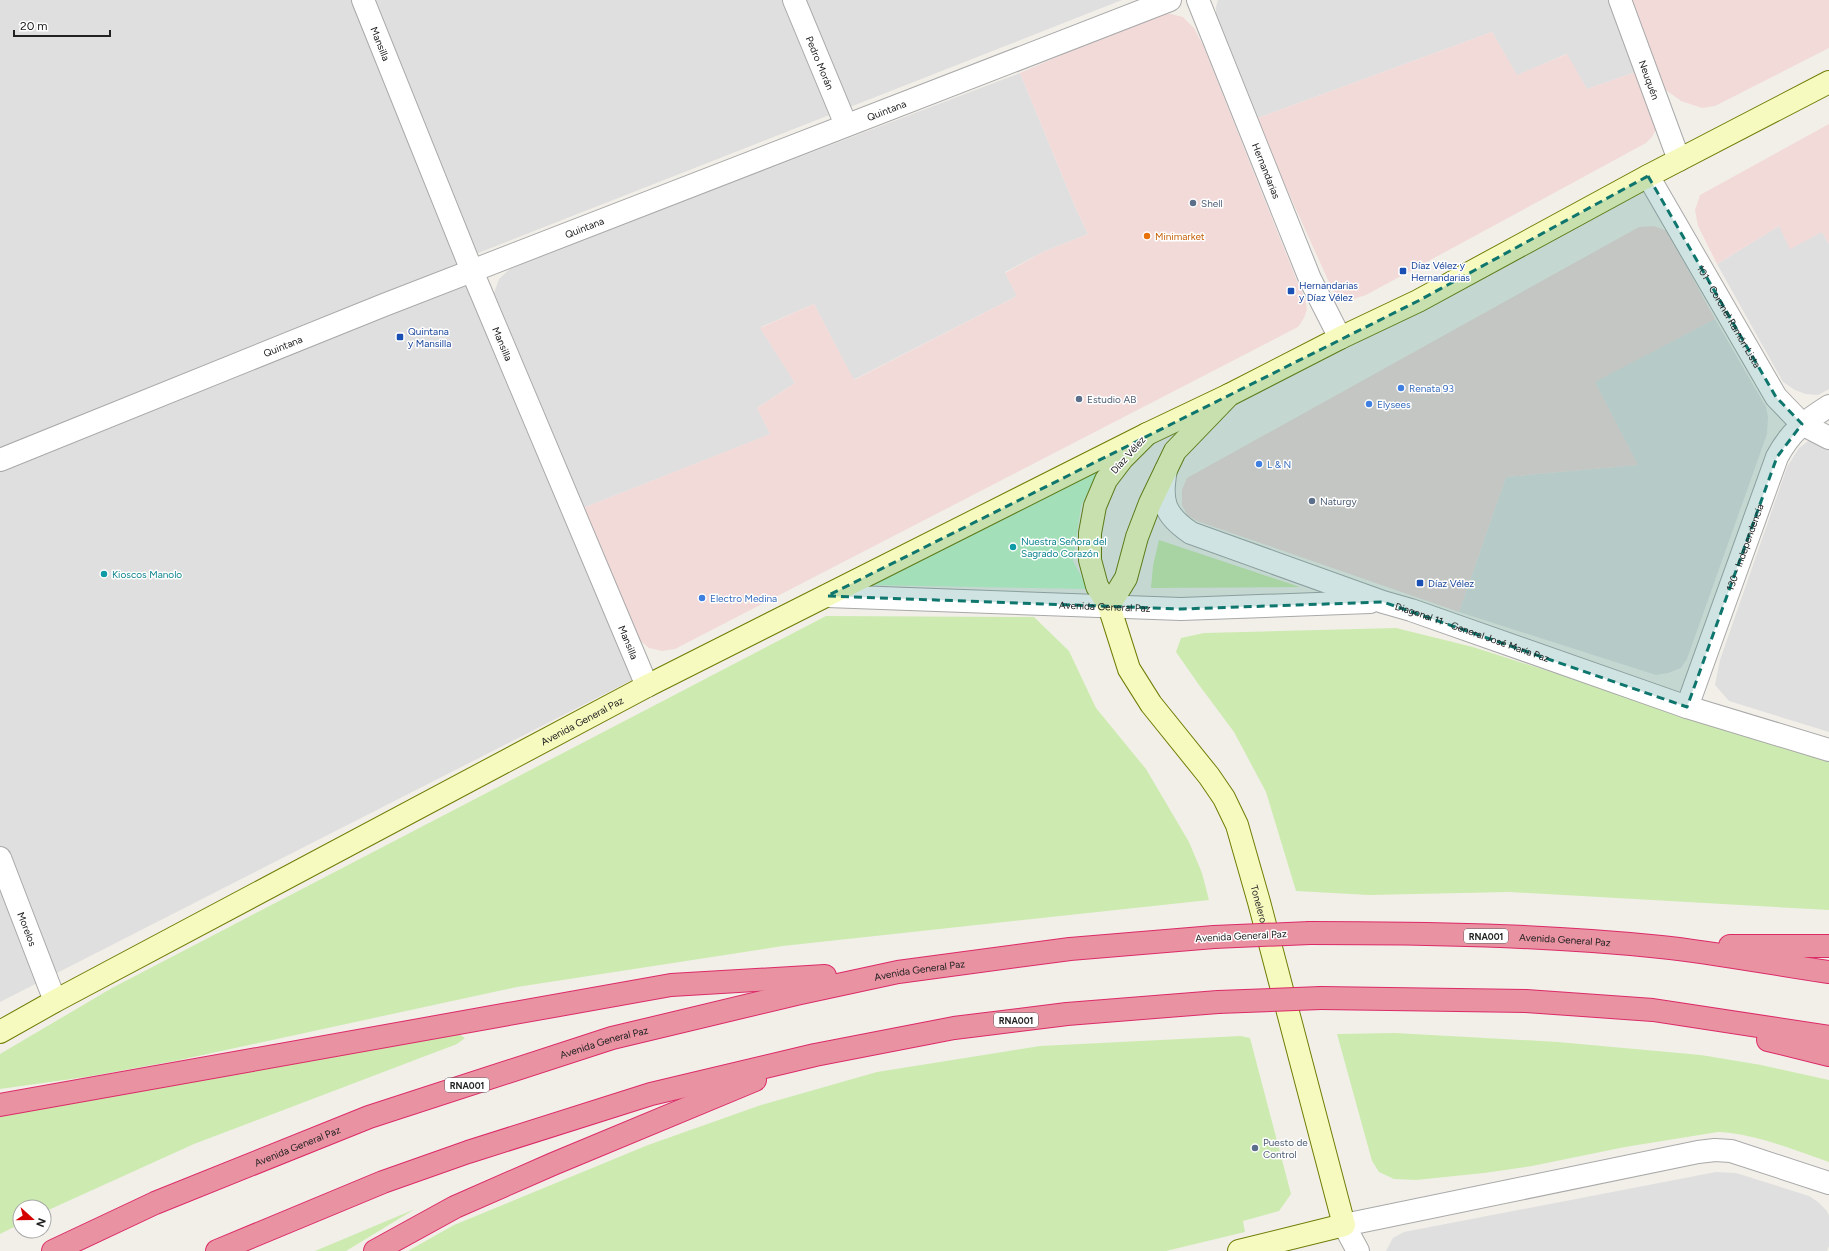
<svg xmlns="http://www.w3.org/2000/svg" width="1829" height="1251" font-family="Figtree,sans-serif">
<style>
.residential{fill:#e0dfdf}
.commercial{fill:#f2dad9}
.grass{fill:#cdebb0}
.park{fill:#c8facc}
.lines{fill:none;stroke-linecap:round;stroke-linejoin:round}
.minor-casing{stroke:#a9a9a9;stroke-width:24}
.tertiary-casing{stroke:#a9a9a9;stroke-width:24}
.secondary-casing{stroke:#707d05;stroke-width:24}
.motorway-casing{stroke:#dc2a67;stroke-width:24}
.minor{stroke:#fff;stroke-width:22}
.tertiary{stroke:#fff;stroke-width:22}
.secondary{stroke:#f7fabf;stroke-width:22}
.motorway{stroke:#e892a2;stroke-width:22}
.motorway-bridge-casing{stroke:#dc2a67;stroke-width:24;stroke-linecap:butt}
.motorway-bridge{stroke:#e892a2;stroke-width:22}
.marked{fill:#0f766e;fill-opacity:0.2;stroke:#0f766e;stroke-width:3;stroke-dasharray:8 5;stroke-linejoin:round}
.service-dot{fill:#5c6f8a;stroke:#fff;stroke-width:1.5}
.food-dot{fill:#e8710a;stroke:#fff;stroke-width:1.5}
.transit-dot{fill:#1a4fb4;stroke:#fff;stroke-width:1.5}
.shop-dot{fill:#3f7fe0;stroke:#fff;stroke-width:1.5}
.culture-dot{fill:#0f9aa8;stroke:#fff;stroke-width:1.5}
.labels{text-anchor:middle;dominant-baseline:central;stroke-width:3;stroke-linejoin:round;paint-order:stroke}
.shield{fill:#fff;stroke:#646464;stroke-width:1}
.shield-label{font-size:9px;font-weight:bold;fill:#222}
.street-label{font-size:10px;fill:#222;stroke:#fff}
.service-label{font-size:10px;fill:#4e5e75;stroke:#fff;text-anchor:start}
.food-label{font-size:10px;fill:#c56008;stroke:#fff;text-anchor:start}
.transit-label{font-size:10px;fill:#164399;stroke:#fff;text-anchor:start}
.shop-label{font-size:10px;fill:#366cbe;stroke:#fff;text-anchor:start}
.culture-label{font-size:10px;fill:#0d838f;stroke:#fff;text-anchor:start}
</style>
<rect width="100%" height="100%" fill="#f2efe9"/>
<g class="residential">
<polygon points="0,0 1122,0 458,261 634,679 0,1002"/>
<polygon points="1218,0 1611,0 1639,71 1587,89 1566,54 1517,76 1492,32 1255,119 1216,21 1216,7"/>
<polygon points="1020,73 1076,209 1088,234 1043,252 1005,272 1017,296 853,380 814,304 761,327 795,383 757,408 771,434 578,510 497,314 494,293 499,279 513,266"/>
<polygon points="1779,226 1822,232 1829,244 1829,389 1818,395 1806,394 1795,390 1783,382 1717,264"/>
<polygon points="1715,319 1766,407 1768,417 1767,434 1687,659 1681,668 1668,673 1656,675 1459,612 1506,477 1638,465 1594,382"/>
<polygon points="1829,425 1829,732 1729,701 1715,685 1720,660 1787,467 1799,448"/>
<polygon points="1716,1172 1736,1173 1809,1196 1818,1202 1827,1211 1829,1216 1829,1246 1827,1251 1386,1251 1393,1238 1404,1232"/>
</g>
<g class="commercial">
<polygon points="1626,0 1829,0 1829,48 1715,106 1702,108 1681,101 1663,88"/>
<polygon points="1167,13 1183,17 1194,28 1203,45 1297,281 1305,298 1307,309 1304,318 1298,327 675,649 662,651 649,648 638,639 578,510 770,434 757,408 795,383 760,328 814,304 854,380 1017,296 1005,273 1043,252 1088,234 1076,209 1020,73 1150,17"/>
<polygon points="1492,32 1517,75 1567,54 1587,89 1639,71 1657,127 1652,137 1646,143 1366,295 1353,299 1343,297 1333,291 1255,119"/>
<polygon points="1829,124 1829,244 1822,232 1790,249 1779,226 1717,264 1698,226 1695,210 1700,195"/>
<polygon points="1654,226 1667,231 1715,319 1595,382 1638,465 1506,477 1459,612 1197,521 1187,515 1182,505 1182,490 1187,478 1639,227"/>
</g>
<g class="grass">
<polygon points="1159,540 1300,587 1151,588 1153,566"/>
<polygon points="826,616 1034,617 1069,651 1096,708 1146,769 1189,842 1202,873 1209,900 783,946 517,987 175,1061 86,1077 0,1089 0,1054 112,988"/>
<polygon points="1396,628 1473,647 1829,761 1829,910 1509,892 1369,895 1296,891 1266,792 1234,732 1199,685 1176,652 1181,638 1204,633"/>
<polygon points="457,1033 465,1038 457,1044 194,1144 44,1212 44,1207 20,1207 20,1224 0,1234 0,1117 30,1109"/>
<path d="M1395 1033 1558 1042 1701 1055 1761 1065 1829 1080V1162C1793 1150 1757 1134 1718 1132L1625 1147 1532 1166 1484 1173 1416 1180 1394 1179 1379 1172 1372 1161 1337 1034Z"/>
<polygon points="1241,1036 1250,1038 1291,1194 1279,1211 1243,1221 1245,1232 1166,1251 408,1251 454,1225 648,1145 761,1105 877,1072 1040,1046"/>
<polygon points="415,1209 346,1251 315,1251"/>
</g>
<polygon class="park" points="1099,470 1081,506 1073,561 1088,589 870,585"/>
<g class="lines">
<g class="minor-casing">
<g id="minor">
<path id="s1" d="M363 0 472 271 647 686"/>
<path id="s2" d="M794 0 846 125"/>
<path id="s3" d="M1198 0 1310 279 1340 338"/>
<path id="s4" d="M1620 0 1679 160"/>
<path id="s5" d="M1648 176 1776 397 1802 424 1829 438"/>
<path id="s6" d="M0 460 384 305 1170 0"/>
<path id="s7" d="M1687 707 1777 457C1791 431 1804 422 1829 406"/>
<path id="s8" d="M0 858 55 1001"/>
</g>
</g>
<g class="tertiary-casing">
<g id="tertiary">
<path id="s9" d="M1166 470C1160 501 1164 515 1191 533L1383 602 1411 610 1687 707 1829 750"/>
<path id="s10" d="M827 596 1181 609 1370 602"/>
<polyline points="1358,1251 1344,1225 1698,1152 1715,1150 1731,1151 1829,1183"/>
</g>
</g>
<g class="secondary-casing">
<g id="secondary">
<path id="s11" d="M1229 395 1147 434 1122 459 1106 480 1095 506 1090 533V560L1097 586 1109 606 1129 669 1151 704 1209 776 1224 798 1237 825 1259 902 1344 1225 1239 1251"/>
<polyline points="1109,606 1126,578 1137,537 1150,503 1175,451 1229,395 1340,338 1418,301 1648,176 1829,82"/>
<path id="s12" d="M0 1032 55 1001 647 686 1147 434"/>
</g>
</g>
<g class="motorway-casing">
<g id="motorway">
<path id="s13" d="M1310 933C1427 933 1545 935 1661 947 1717 953 1773 964 1829 972"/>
<polyline points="1730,946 1829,946"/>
<polyline points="1321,998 1526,1001 1653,1010 1829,1037"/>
<polyline points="1768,1040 1829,1055"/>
<polyline points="0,1105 671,985 825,976"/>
<path id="s14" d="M53 1251 155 1203 369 1117 612 1038 796 994 898 972 1070 949 1214 937"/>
<polyline points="217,1251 383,1182 468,1152 651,1094 815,1055 954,1028 1067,1014 1218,1002"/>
<polyline points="375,1251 455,1207 553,1164 755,1080"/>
</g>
</g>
<use href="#minor" class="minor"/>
<use href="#tertiary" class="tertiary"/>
<use href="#secondary" class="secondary"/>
<use href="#motorway" class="motorway"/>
<g class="motorway-bridge-casing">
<g id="motorway-bridge">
<polyline points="1214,937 1310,933"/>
<polyline points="1218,1002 1321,998"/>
</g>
</g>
<use href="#motorway-bridge" class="motorway-bridge"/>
</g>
<path class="marked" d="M1648 176 1776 397 1802 424 1777 457 1687 707 1383 602 1181 609 827 596 1418 301Z"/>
<g class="service-dot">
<circle cx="1193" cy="203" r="4"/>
<circle cx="1079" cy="399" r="4"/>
<circle cx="1312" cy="501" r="4"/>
<circle cx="1255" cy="1148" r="4"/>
</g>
<circle class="food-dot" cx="1147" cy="236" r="4"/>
<g class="transit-dot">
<rect x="1399" y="267" width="8" height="8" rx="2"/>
<rect x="1287" y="287" width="8" height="8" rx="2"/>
<rect x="396" y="333" width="8" height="8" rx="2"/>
<rect x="1416" y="579" width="8" height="8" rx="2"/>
</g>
<g class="shop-dot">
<circle cx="1401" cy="388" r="4"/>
<circle cx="1369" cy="404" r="4"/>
<circle cx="1259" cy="464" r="4"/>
<circle cx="702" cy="598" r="4"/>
</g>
<g class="culture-dot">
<circle cx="1013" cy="547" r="4"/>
<circle cx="104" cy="574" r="4"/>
</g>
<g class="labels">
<g class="shield">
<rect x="1464" y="929" width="44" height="14" rx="3"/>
<rect x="994" y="1013" width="44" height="14" rx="3"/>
<rect x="445" y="1078" width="44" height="14" rx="3"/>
</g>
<g class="shield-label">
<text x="1486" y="936">RNA001</text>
<text x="1016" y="1020">RNA001</text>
<text x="467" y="1085">RNA001</text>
</g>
<g class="street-label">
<text stroke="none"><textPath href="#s1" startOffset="47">Mansilla</textPath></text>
<text stroke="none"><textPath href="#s2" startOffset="68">Pedro Morán</textPath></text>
<text stroke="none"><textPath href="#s4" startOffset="85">Neuquén</textPath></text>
<text stroke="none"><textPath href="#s6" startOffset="953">Quintana</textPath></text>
<text stroke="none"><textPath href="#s3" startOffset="184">Hernandarias</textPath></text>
<text stroke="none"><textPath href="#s6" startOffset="629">Quintana</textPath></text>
<text stroke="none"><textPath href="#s5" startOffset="162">101 - Coronel Ramón Lista</textPath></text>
<text stroke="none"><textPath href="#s1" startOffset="371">Mansilla</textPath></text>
<text stroke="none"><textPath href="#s6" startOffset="305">Quintana</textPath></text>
<text transform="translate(1128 455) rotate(-48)">Díaz Vélez</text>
<text stroke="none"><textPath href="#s7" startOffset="170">130 - Independencia</textPath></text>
<text stroke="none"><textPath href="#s10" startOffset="278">Avenida General Paz</textPath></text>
<text stroke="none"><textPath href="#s9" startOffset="372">Diagonal 11 - General José María Paz</textPath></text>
<text stroke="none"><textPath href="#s1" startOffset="695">Mansilla</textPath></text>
<text stroke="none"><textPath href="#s12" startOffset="660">Avenida General Paz</textPath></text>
<text stroke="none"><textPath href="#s11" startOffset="624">Tonelero</textPath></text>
<text stroke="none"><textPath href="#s8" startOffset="76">Morelos</textPath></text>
<text transform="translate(1241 936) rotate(-3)">Avenida General Paz</text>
<text stroke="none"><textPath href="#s13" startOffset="255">Avenida General Paz</textPath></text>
<text stroke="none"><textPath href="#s14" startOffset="914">Avenida General Paz</textPath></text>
<text stroke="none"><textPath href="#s14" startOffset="590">Avenida General Paz</textPath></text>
<text stroke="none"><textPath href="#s14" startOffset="266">Avenida General Paz</textPath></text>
</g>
<g class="service-label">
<text x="1201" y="203">Shell</text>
<text x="1087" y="399">Estudio AB</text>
<text x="1320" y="501">Naturgy</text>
<text x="1263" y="1142">Puesto de<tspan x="1263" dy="12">Control</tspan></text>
</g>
<g class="food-label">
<text x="1155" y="236">Minimarket</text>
</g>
<g class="transit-label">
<text x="1411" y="265">Díaz Vélez y<tspan x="1411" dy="12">Hernandarias</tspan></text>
<text x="1299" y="285">Hernandarias<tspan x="1299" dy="12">y Díaz Vélez</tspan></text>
<text x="408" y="331">Quintana<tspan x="408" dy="12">y Mansilla</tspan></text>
<text x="1428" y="583">Díaz Vélez</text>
</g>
<g class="shop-label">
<text x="1409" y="388">Renata 93</text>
<text x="1377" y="404">Elysees</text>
<text x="1267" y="464">L &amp; N</text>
<text x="710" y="598">Electro Medina</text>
</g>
<g class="culture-label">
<text x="1021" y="541">Nuestra Señora del<tspan x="1021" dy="12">Sagrado Corazón</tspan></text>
<text x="112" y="574">Kioscos Manolo</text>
</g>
</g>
<g transform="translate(32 1219) rotate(111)"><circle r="19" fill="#ffffff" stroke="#a7a7a7"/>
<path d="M0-3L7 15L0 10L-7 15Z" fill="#d40000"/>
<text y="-6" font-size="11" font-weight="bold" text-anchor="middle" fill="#222222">N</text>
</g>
<path d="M14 30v6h96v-6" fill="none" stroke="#222222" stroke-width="2"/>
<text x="20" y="30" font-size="12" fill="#222222" stroke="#ffffff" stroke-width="3" paint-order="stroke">20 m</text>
</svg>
